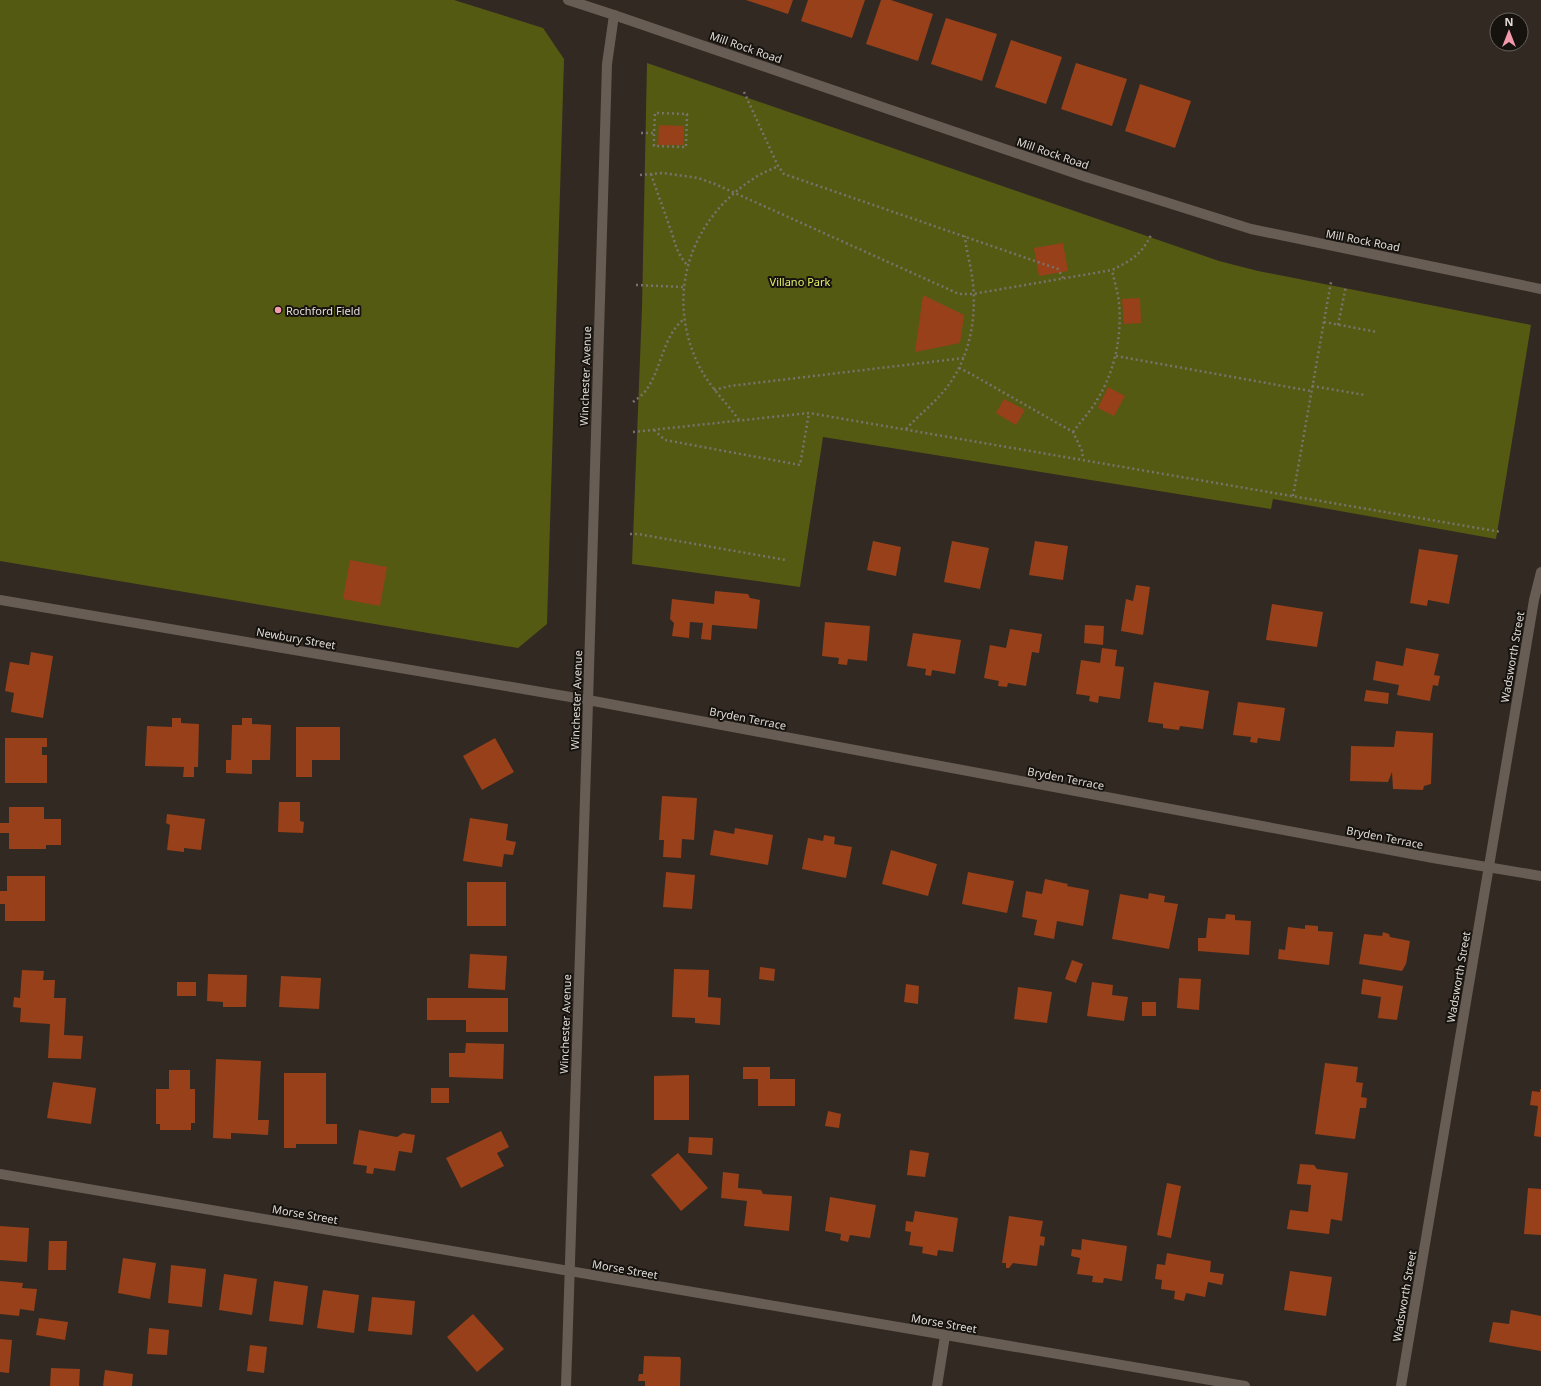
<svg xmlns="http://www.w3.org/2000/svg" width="1541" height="1386" font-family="'Noto Sans',sans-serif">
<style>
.green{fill:#555a13}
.building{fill:#974019}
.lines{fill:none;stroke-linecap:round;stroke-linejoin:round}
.path{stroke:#7a726c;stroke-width:2.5;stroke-dasharray:2 3;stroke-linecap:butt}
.street{stroke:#675d55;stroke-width:10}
.secondary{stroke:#675d55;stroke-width:10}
.poi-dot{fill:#f39aac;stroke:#16130f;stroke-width:1.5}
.labels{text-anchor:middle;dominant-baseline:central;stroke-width:4;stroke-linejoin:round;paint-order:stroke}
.street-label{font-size:11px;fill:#e1dbd6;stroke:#16130f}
.park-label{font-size:11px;fill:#e4ef6a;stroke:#16130f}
.poi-label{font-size:11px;fill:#e1dbd6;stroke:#16130f;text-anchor:start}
</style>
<rect width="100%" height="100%" fill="#322922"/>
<g class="green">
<polygon points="0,0 454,0 543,28 564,59 547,624 518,648 0,561"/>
<polygon points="647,63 1219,261 1258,271 1531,325 1496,539 1273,499 1271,509 823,437 800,587 632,564 642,308"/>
</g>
<g class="building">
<polygon points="746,0 793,0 788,14"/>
<polygon points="808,0 865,0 852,38 801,21"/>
<polygon points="881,0 891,0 933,14 918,61 866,44"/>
<polygon points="946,18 997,34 982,81 931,64"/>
<polygon points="1011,40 1062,57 1046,104 995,87"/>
<polygon points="1076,63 1127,79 1112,126 1061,109"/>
<polygon points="1140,84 1191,101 1175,148 1125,131"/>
<polygon points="659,125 684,126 684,145 658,145"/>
<polygon points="1063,243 1068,271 1039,276 1034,248"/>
<polygon points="923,295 964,315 960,343 915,352"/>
<polygon points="1140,298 1141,323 1124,324 1122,299"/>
<polygon points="1108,387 1125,396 1114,416 1098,408"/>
<polygon points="1004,399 1025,410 1016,425 996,413"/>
<polygon points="873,541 901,547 896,576 867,570"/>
<polygon points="952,541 989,548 980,589 944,582"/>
<polygon points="1035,541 1068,546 1063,580 1029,575"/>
<polygon points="1419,549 1458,555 1449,604 1428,600 1427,606 1410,603"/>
<polygon points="350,560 387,567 380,606 343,599"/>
<polygon points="1136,585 1150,587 1143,635 1121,631 1126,599 1133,601"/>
<polygon points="715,591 748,594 750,598 760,600 757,629 712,625 711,640 701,639 703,623 690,622 689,638 672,636 674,623 670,619 672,599 714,604"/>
<polygon points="1272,604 1323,612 1317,647 1266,640"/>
<polygon points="825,622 870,626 867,661 848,659 847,665 838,664 839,658 822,656"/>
<polygon points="1085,625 1104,626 1103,645 1084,643"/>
<polygon points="1010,629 1042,634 1039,653 1032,652 1026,686 1008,683 1007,687 998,686 999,681 984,678 990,645 1006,648"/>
<polygon points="913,633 961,640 955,674 932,670 931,676 925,675 926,669 907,666"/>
<polygon points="1102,648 1117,650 1115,666 1124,667 1120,699 1099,696 1098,703 1089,701 1090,696 1076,694 1081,660 1100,663"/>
<polygon points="1406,648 1439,654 1434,675 1440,676 1438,686 1433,685 1430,701 1397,695 1399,685 1373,680 1376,661 1403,666"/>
<polygon points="31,652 53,656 43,718 11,712 14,693 5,691 10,662 29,665"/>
<polygon points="1154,682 1209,691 1203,729 1180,726 1179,730 1163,728 1163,724 1148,722"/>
<polygon points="1366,690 1389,693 1388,704 1364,701"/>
<polygon points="1238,702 1285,708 1280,741 1258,738 1257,743 1250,742 1251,737 1233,735"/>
<polygon points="172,718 181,718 181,723 199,724 198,767 194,767 194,777 183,777 184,767 145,766 147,726 172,727"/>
<polygon points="242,718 252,718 252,724 271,725 270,760 252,760 252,774 226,773 226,760 231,760 232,725 242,725"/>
<polygon points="296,727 340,727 340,760 312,760 312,777 296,777"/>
<polygon points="1396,731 1433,733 1431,784 1424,786 1423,790 1393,789 1392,772 1388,782 1350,781 1351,746 1394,747"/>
<polygon points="5,738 47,738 47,747 42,747 42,755 47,755 47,783 5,783"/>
<polygon points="495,738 514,772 482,790 463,756"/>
<polygon points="662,796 697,798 694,840 682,839 681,858 663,857 664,840 659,840"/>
<polygon points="279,802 300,802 300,821 304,822 303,833 278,832"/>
<polygon points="9,807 44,807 44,819 61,819 61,845 46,845 46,849 9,849 9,833 0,833 0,823 9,823"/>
<polygon points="167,814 205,819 201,850 184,848 184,852 167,850 170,825 166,823"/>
<polygon points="470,818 508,824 506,840 516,842 513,855 504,854 502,867 463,861"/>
<polygon points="735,828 773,835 768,865 710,855 714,830 734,834"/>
<polygon points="824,835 835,837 834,844 852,847 846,878 802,869 808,838 823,841"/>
<polygon points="891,850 937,864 928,896 882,884"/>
<polygon points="666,872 695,875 692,909 663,907"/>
<polygon points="968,872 1014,881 1007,913 962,904"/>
<polygon points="7,876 45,876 45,921 5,921 5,904 0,904 0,891 7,891"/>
<polygon points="1045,879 1068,884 1067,886 1089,890 1083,926 1057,921 1054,939 1034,935 1037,920 1022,917 1026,891 1042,894"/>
<rect x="467" y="882" width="39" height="44"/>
<polygon points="1149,893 1165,896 1164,902 1178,904 1169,949 1112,939 1120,894 1148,899"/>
<polygon points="1226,914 1235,915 1235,920 1251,921 1249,955 1198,951 1198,938 1206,938 1208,918 1225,919"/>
<polygon points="1305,925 1318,926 1318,931 1333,932 1329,965 1278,959 1279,949 1285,950 1288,927 1305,929"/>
<polygon points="1383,932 1389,934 1390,937 1410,941 1406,964 1402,971 1359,964 1364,934 1382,936"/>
<polygon points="470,954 507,956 505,990 468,988"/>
<polygon points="1072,960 1083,964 1076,983 1065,979"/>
<polygon points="760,967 775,969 774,981 759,979"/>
<polygon points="674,969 709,970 708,997 721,998 720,1025 695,1023 695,1018 672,1017"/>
<polygon points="22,970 44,971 43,980 55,980 54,998 66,998 64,1035 83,1036 81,1059 48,1058 50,1024 20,1022 21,1008 13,1007 14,997 20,998"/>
<polygon points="208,974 247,975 246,1007 223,1007 223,1002 207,1001"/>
<polygon points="281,976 321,978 319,1009 279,1007"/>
<polygon points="1179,978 1201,979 1199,1010 1177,1008"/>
<polygon points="1363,979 1403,986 1397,1020 1378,1018 1381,997 1361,994"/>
<rect x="177" y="982" width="19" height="14"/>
<polygon points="1092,982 1113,985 1112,995 1128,997 1124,1021 1087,1016"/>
<polygon points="906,984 919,986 918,1004 904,1002"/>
<polygon points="1018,987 1052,992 1047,1023 1014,1019"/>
<polygon points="427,998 508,998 508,1032 466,1032 466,1020 427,1020"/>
<rect x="1142" y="1002" width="14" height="14"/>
<polygon points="466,1043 504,1044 503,1079 449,1077 449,1053 465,1053"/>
<polygon points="216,1059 261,1061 258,1120 269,1120 268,1135 231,1133 231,1139 213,1138"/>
<polygon points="1325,1063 1358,1067 1356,1082 1363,1083 1361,1097 1367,1098 1366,1108 1360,1108 1355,1139 1315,1134"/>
<polygon points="743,1067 770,1067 770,1079 795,1079 795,1106 758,1106 758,1079 743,1079"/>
<polygon points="169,1070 190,1070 190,1089 195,1089 195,1123 191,1123 191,1130 160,1130 160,1124 156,1124 156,1089 169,1089"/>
<polygon points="284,1073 326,1073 326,1124 337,1124 337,1144 296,1144 296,1148 284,1148"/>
<polygon points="689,1075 689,1120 654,1120 654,1076"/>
<polygon points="53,1082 96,1088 91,1124 47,1118"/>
<rect x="431" y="1088" width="18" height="15"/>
<polygon points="1540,1089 1541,1089 1541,1137 1534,1136 1538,1106 1530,1105 1532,1091 1540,1092"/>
<polygon points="828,1111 841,1114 839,1128 825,1126"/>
<polygon points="359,1130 397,1137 403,1133 415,1135 412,1153 399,1151 395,1171 374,1168 373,1174 366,1173 367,1166 353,1164"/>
<polygon points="501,1131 509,1147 497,1153 504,1166 461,1188 446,1158"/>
<polygon points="689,1137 713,1138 712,1155 688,1153"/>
<polygon points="910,1150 929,1153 925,1177 907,1175"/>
<polygon points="678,1153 708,1188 681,1211 651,1175"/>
<polygon points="1300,1164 1314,1165 1317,1169 1348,1173 1342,1221 1331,1219 1329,1234 1287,1229 1290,1210 1308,1212 1311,1185 1297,1184"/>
<polygon points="723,1172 739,1174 738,1188 761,1190 763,1194 792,1196 789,1231 744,1226 747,1201 721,1198"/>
<polygon points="1167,1183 1181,1186 1171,1238 1157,1235"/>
<polygon points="1528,1188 1541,1189 1541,1235 1524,1234"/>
<polygon points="830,1197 876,1205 870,1238 850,1235 848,1242 840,1240 841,1234 825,1231"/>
<polygon points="915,1211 958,1218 953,1252 938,1250 937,1256 922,1253 923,1247 909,1245 911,1232 905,1231 906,1221 913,1222"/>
<polygon points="1009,1216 1043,1221 1040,1236 1045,1237 1044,1246 1040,1245 1037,1266 1013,1263 1009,1268 1006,1268 1006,1263 1002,1263"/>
<polygon points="0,1226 29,1228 27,1262 0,1260"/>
<polygon points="1082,1239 1127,1246 1122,1281 1104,1278 1103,1283 1092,1282 1093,1276 1077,1274 1080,1258 1071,1256 1072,1249 1081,1250"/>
<polygon points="49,1241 67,1241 66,1270 48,1270"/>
<polygon points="1167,1253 1211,1261 1210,1272 1224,1274 1222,1285 1208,1282 1205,1297 1186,1293 1184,1301 1174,1299 1175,1291 1161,1289 1162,1280 1155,1279 1157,1264 1165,1265"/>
<polygon points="123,1258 156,1263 150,1299 118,1293"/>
<polygon points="171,1265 206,1269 202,1307 168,1303"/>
<polygon points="1290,1271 1332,1277 1326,1316 1284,1310"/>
<polygon points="224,1274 257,1279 252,1315 219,1310"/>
<polygon points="0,1281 23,1283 22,1288 37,1289 34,1311 20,1309 19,1316 0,1314"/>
<polygon points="274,1281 308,1286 303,1325 269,1321"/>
<polygon points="323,1290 359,1295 354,1333 317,1328"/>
<polygon points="372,1297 415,1301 412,1335 368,1331"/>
<polygon points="1511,1310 1541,1316 1541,1351 1489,1342 1493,1322 1509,1324"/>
<polygon points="473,1314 504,1349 477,1372 447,1337"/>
<polygon points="39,1318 68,1322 65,1340 36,1335"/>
<polygon points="149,1328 169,1330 167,1355 147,1354"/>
<polygon points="0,1339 12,1340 9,1373 0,1372"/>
<polygon points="250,1345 267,1347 264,1373 247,1371"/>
<polygon points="644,1356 680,1357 681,1360 680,1386 645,1386 645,1381 638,1381 639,1374 643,1374"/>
<polygon points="51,1368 80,1369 79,1386 50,1386"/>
<polygon points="105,1370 133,1374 132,1386 103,1386"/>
</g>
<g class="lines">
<g class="path">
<polyline points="744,92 778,166 784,174 1058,269 1063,278"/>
<polyline points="641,133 654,133 655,113 687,114 686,147 654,146 654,133"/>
<path d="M651 174C657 192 664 210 670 228 676 244 675 250 687 265"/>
<path d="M640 175 663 173 698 178 715 184 959 294H973L1112 270C1132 260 1141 255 1151 235"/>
<polyline points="636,285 683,287"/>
<polyline points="1324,322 1377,332"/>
<polyline points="1338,325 1346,286"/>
<polyline points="1116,356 1311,391"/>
<polyline points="959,368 971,374 1073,432 1082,451 1083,459"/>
<polyline points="1312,386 1365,395"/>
<polyline points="714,390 730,386 964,358"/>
<path d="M633 402C638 398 644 394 647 389 662 367 663 336 684 319"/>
<path d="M739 420C726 402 709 386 699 366 664 295 690 218 756 177 763 172 771 170 778 166"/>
<path d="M906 429C918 416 932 405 943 392 970 361 978 315 972 276 970 262 966 250 965 236"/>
<polyline points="654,430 665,440 800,465 809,413"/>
<polyline points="633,432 809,413 1501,532"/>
<path d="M1073 432C1081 421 1091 411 1097 400 1115 371 1122 336 1119 303 1118 292 1114 280 1112 270"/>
<polyline points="1293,496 1331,282"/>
<polyline points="630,534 638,534 786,560"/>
</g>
<g class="street">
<polyline points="614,15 1086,177 1251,229 1541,289"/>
<polyline points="0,600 588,700 1433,858 1541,876"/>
<polyline points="937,1386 945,1336"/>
<polyline points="1401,1386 1534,600 1541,572"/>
</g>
<g class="secondary">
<polyline points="0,1174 1245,1386"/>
<polyline points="566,1386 587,736 607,64 614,15 568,0"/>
</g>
</g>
<circle class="poi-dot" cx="278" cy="310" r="4"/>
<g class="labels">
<g class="street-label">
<text transform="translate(746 47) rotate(19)">Mill Rock Road</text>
<text transform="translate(1053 153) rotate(19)">Mill Rock Road</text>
<text transform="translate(1363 240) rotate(11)">Mill Rock Road</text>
<text transform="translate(585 376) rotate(-88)">Winchester Avenue</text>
<text transform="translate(296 638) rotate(10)">Newbury Street</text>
<text transform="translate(1512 657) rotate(-80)">Wadsworth Street</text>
<text transform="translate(576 700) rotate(-88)">Winchester Avenue</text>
<text transform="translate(748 718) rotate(11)">Bryden Terrace</text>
<text transform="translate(1066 778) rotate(11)">Bryden Terrace</text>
<text transform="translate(1385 837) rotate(11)">Bryden Terrace</text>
<text transform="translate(1458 977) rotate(-80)">Wadsworth Street</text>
<text transform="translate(565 1024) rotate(-88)">Winchester Avenue</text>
<text transform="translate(305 1214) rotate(10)">Morse Street</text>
<text transform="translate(625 1269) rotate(10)">Morse Street</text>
<text transform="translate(1404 1296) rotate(-80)">Wadsworth Street</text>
<text transform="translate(944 1323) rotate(10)">Morse Street</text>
</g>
<g class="park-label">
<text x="800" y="281">Villano Park</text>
</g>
<g class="poi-label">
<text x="286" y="310">Rochford Field</text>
</g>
</g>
<g transform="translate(1509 32)"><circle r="19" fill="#16130f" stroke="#67635f"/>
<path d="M0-3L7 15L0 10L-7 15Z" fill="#f39aac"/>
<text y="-6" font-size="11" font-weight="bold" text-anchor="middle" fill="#e1dbd6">N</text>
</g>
</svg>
